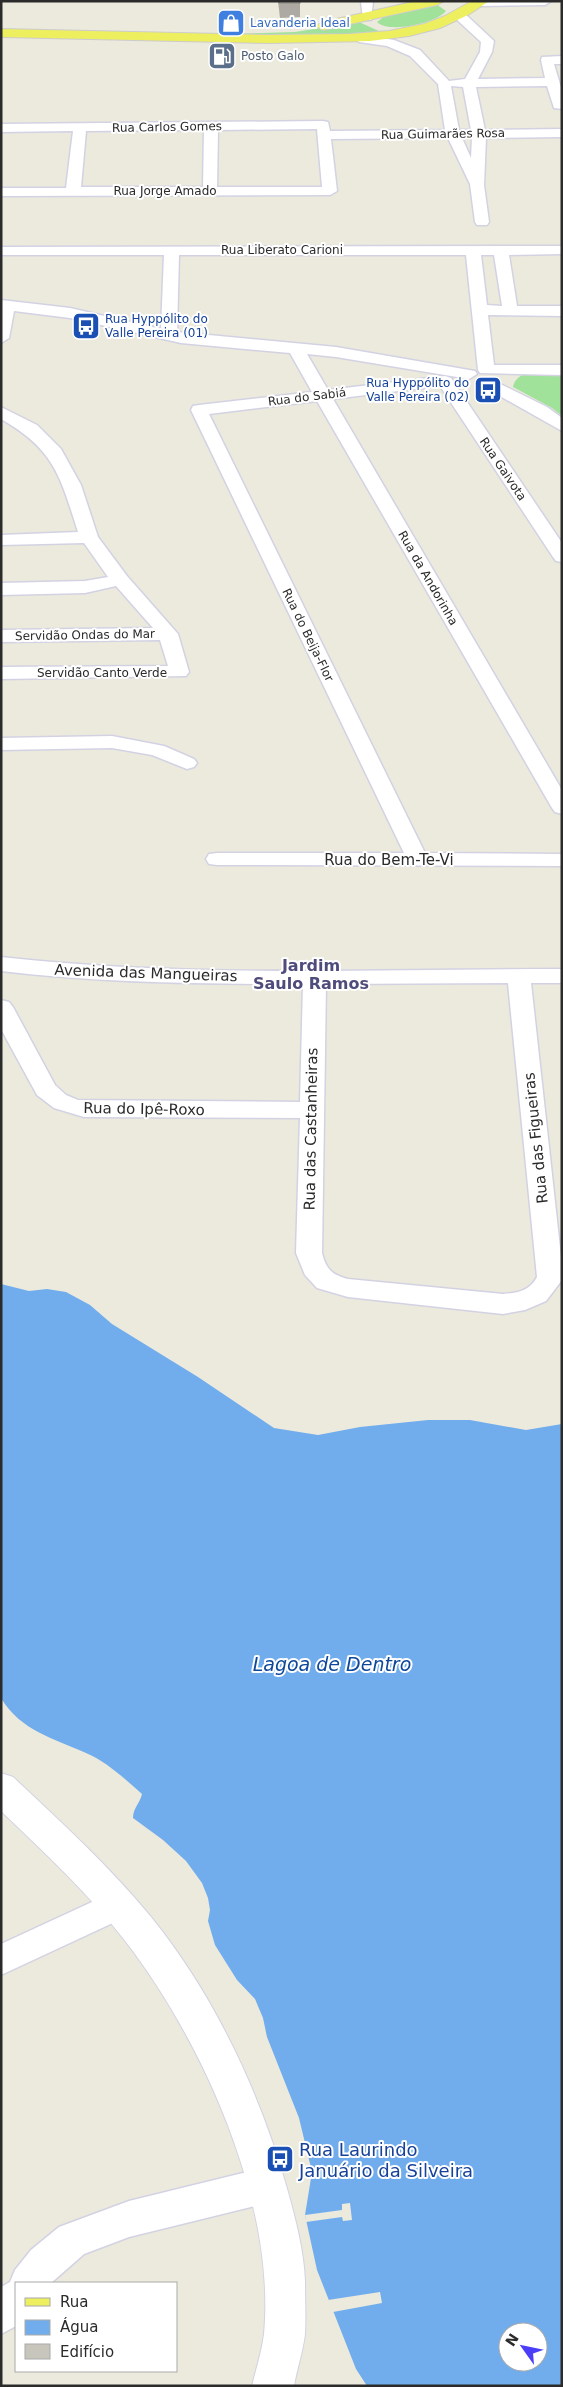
<svg xmlns="http://www.w3.org/2000/svg" width="563" height="2387" font-family="'DejaVu Sans',sans-serif">
<style>
.green{fill:#a0e29a}
.water{fill:#71aded;fill-rule:evenodd}
.pier{fill:#eceadd}
.lines{fill:none;stroke-linecap:round;stroke-linejoin:round}
.minor-casing{stroke:#d3d2e3;stroke-width:3}
.secondary-casing{stroke:#d3d2e3;stroke-width:2}
.primary-casing{stroke:#ccc;stroke-width:2}
.minor{fill:#fff;fill-rule:evenodd}
.secondary{fill:#fff;fill-rule:evenodd}
.primary{fill:#edef5f;fill-rule:evenodd}
.wall{fill:#acaaa2}
.building{fill:#c8c6bc;stroke:#8c8b84}
.labels{text-anchor:middle;dominant-baseline:central;stroke-width:4;stroke-linejoin:round;paint-order:stroke}
.far-shop-label{font-size:12px;fill:#366cbe;stroke:#fff;text-anchor:start}
.far-service-label{font-size:12px;fill:#4e5e75;stroke:#fff;text-anchor:start}
.far-street-label{font-size:12px;fill:#2b2b2b;stroke:#fff}
.far-transit-label{font-size:12px;fill:#164399;stroke:#fff;text-anchor:start}
.street-label{font-size:15px;fill:#2b2b2b;stroke:#fff}
.neighbourhood-label{font-size:16px;font-weight:bold;fill:#4f4b7b;stroke:#fff}
.near-transit-label{font-size:18px;fill:#164399;stroke:#fff;text-anchor:start}
.near-water-label{font-size:19px;font-style:italic;fill:#0f479a;stroke:#fff}
</style>
<rect width="100%" height="100%" fill="#eceadd"/>
<g class="green">
<path d="M436 4 446 11C437 23 388 34 377 22L385 16Z"/>
<polygon points="359,22 381,32 334,36 232,34 295,32"/>
<path d="M562 372V416L552 408 513 387C517 367 545 373 562 372Z"/>
</g>
<path class="water" d="M1 1284 29 1291 47 1289 66 1292 90 1305 112 1324 198 1377 274 1428 318 1435 360 1427 428 1420H470L526 1430 562 1424V2386H367L356 2369 317 2270 305 2215 312 2172 299 2118 267 2037 263 2018 255 1999 237 1980 215 1945 208 1921 210 1910 208 1898 202 1883 186 1861 163 1840 133 1818C133 1808 140 1803 142 1794 125 1779 107 1762 86 1753 53 1738 21 1731 1 1698ZM508 2332H538V2362H508Z"/>
<g class="pier">
<polygon points="350,2203 352,2220 343,2221 342,2217 306,2222 305,2215 342,2210 342,2204"/>
<polygon points="380,2292 382,2303 333,2312 328,2300"/>
</g>
<g class="lines">
<g class="minor-casing">
<g id="minor">
<polygon points="361,1 373,1 371,20 363,20"/>
<polygon points="551,1 545,5 481,6 475,2"/>
<path d="M459 11 463 12 494 41 492 52 478 79 545 78 541 60 542 57 562 56V64H554L562 91V109L554 108 547 86 476 87 485 130 562 129V137L486 138 484 185 489 222 487 225H477L475 222 470 184 448 138 331 139 337 191 330 195 1 196V188H66L73 131 1 132V124L323 121 328 122 330 131 445 130 438 84 410 56 387 46 359 42 353 38 359 34 394 40 420 50 449 81 465 79 480 52 481 42 455 18 453 15 455 12ZM451 86 463 87 471 130H459ZM317 129 322 187H217L218 130ZM204 130 203 187H81L86 131ZM462 138H472L471 158Z"/>
<path d="M562 246V254L509 255 517 306H562V316L488 315 494 365H562V375L480 373 478 370 466 255H179L177 332 336 347 475 371 477 374 469 379 336 357 307 354 328 390 445 376 451 378 562 543V562L556 561 553 557 440 386 333 399 562 790V814L555 812 552 808 317 401 209 414 425 853 562 854V866L217 865 209 864 206 859 209 854 217 853H404L191 410 193 406 199 405 312 392 290 353 181 343 70 318 14 311 9 338 1 343V300L70 308 161 329 164 255H1V247ZM481 255H494L502 306 487 305Z"/>
<polygon points="490,379 547,407 562,418 562,431 484,387 482,384 484,381"/>
<path d="M1 407 37 425 61 449 81 485 98 537 127 576 178 634 189 672 186 676 1 679V667L168 666 160 640 1 642V630L153 628 116 586 85 593 1 595V583L85 581 108 577 84 543 1 545V535L78 532C60 476 55 450 1 419Z"/>
<polygon points="112,736 164,746 194,759 197,763 194,767 187,769 152,755 112,748 1,750 1,738"/>
<path d="M1 957C187 978 375 969 562 969V983H531L562 1266V1280L546 1301 525 1310 503 1314 348 1297 317 1288 305 1275 296 1253 300 1118 84 1117 54 1108 37 1095 1 1029V1000L9 1002 13 1007 55 1085 66 1095 78 1100 300 1102 303 984C202 984 102 983 1 971ZM508 983 537 1277C530 1291 517 1293 503 1294L348 1279C332 1275 326 1269 322 1253L326 984Z"/>
<polygon points="118,1890 130,1895 134,1905 130,1915 1,1975 1,1944"/>
<polygon points="267,2167 280,2173 285,2185 280,2197 267,2203 129,2237 84,2254 51,2283 16,2283 16,2326 1,2334 1,2287 10,2282 15,2270 31,2250 59,2227 129,2201"/>
</g>
</g>
<g class="secondary-casing">
<path id="secondary" d="M1 1773 13 1777C61 1822 109 1866 151 1917 215 1996 261 2095 288 2192 296 2221 304 2252 305 2281 305 2298 306 2317 305 2334 303 2351 297 2369 294 2386H252C256 2369 262 2351 264 2334 276 2205 204 2043 126 1942 89 1894 45 1853 1 1811Z"/>
</g>
<g class="primary-casing">
<g id="primary">
<polygon points="417,1 444,1 437,5 323,30 316,26 323,22"/>
<polygon points="472,1 489,1 468,15 440,28 409,36 370,41 270,43 1,37 1,29 270,35 350,34 389,31 424,24 445,16"/>
</g>
</g>
<use href="#minor" class="minor"/>
<use href="#secondary" class="secondary"/>
<use href="#primary" class="primary"/>
</g>
<polygon class="wall" points="278,1 300,1 300,17 280,18"/>
<rect class="building" x="279" y="1" width="21" height="2"/>
<defs>
<g id="shop-square" transform="scale(1.4375)"><rect x="-9" y="-9" width="18" height="18" rx="4" fill="#3f7fe0" stroke="#fff"/><path d="M-5-2.5h2.3a2.7 3.5 0 0 1 5.4 0H5L5.5 6h-11ZM-1.5-2.5h3a1.5 2.3 0 0 0-3 0Z" fill="#fff"/></g>
<g id="fuel-square" transform="scale(1.4375)"><rect x="-9" y="-9" width="18" height="18" rx="4" fill="#5c6f8a" stroke="#fff"/><path d="M-5.5-6h7V0h2V4h1.3V-2.5L3-4.5l.8-.8L6-3V5H2.5V1h-1V6h-7ZM-4.2-4.7v3.2H.2V-4.7Z" fill="#fff"/></g>
<g id="bus-square" transform="scale(1.4375)"><rect x="-9" y="-9" width="18" height="18" rx="4" fill="#1a4fb4" stroke="#fff"/><path d="M-5-6H5V4H4V6H2V4H-2V6H-4V4H-5ZM-3.5-4V0h7V-4ZM-3.5 1.2v1.5H-2V1.2ZM2 1.2v1.5H3.5V1.2Z" fill="#fff"/></g>
</defs>
<g fill-rule="evenodd">
<use href="#shop-square" x="231" y="23"/>
<use href="#fuel-square" x="222" y="56"/>
<use href="#bus-square" x="86" y="326"/>
<use href="#bus-square" x="488" y="390"/>
<use href="#bus-square" x="280" y="2159"/>
</g>
<g class="labels">
<g class="far-shop-label">
<text x="250" y="23">Lavanderia Ideal</text>
</g>
<g class="far-service-label">
<text x="241" y="56">Posto Galo</text>
</g>
<g class="far-street-label">
<text transform="translate(167 127) rotate(-1)">Rua Carlos Gomes</text>
<text transform="translate(443 134) rotate(-1)">Rua Guimarães Rosa</text>
<text x="165" y="191">Rua Jorge Amado</text>
<text x="282" y="250">Rua Liberato Carioni</text>
<text transform="translate(307 397) rotate(-7)">Rua do Sabiá</text>
<text transform="translate(503 469) rotate(56)">Rua Gaivota</text>
<text transform="translate(428 578) rotate(60)">Rua da Andorinha</text>
<text transform="translate(85 635) rotate(-1)">Servidão Ondas do Mar</text>
<text transform="translate(308 635) rotate(64)">Rua do Beija-Flor</text>
<text x="102" y="673">Servidão Canto Verde</text>
</g>
<g class="far-transit-label">
<text x="105" y="319">Rua Hyppólito do<tspan x="105" dy="14">Valle Pereira (01)</tspan></text>
<text x="469" y="383" text-anchor="end">Rua Hyppólito do<tspan x="469" dy="14">Valle Pereira (02)</tspan></text>
</g>
<g class="street-label">
<text x="389" y="860">Rua do Bem-Te-Vi</text>
<text transform="translate(146 973) rotate(2)">Avenida das Mangueiras</text>
<text transform="translate(144 1109) rotate(1)">Rua do Ipê-Roxo</text>
<text transform="translate(311 1129) rotate(-89)">Rua das Castanheiras</text>
<text transform="translate(536 1138) rotate(-96)">Rua das Figueiras</text>
</g>
<g class="neighbourhood-label">
<text x="311" y="965">Jardim<tspan x="311" dy="18">Saulo Ramos</tspan></text>
</g>
<g class="near-transit-label">
<text x="299" y="2149">Rua Laurindo<tspan x="299" dy="21">Januário da Silveira</tspan></text>
</g>
<g class="near-water-label">
<text x="332" y="1664">Lagoa de Dentro</text>
</g>
</g>
<rect width="563" height="2387" fill="none" stroke="#2b2b2b" stroke-width="5"/>
<rect x="15" y="2282" width="162" height="90" fill="#ffffff" stroke="#aaaaaa"/>
<rect x="25" y="2298" width="25" height="8" fill="#edef5f" stroke="#aaaaaa"/>
<text x="60" y="2307" font-size="15" fill="#2b2b2b">Rua</text>
<rect x="25" y="2320" width="25" height="15" fill="#71aded" stroke="#aaaaaa"/>
<text x="60" y="2332" font-size="15" fill="#2b2b2b">Água</text>
<rect x="25" y="2344" width="25" height="15" fill="#c8c6bc" stroke="#aaaaaa"/>
<text x="60" y="2357" font-size="15" fill="#2b2b2b">Edifício</text>
<g transform="translate(523 2347) rotate(303)"><circle r="24" fill="#ffffff" stroke="#aaaaaa"/>
<path d="M0-4L9 19L0 12L-9 19Z" fill="#4a3ef8"/>
<text y="-8" font-size="14" font-weight="bold" text-anchor="middle" fill="#2b2b2b">N</text>
</g>
</svg>
